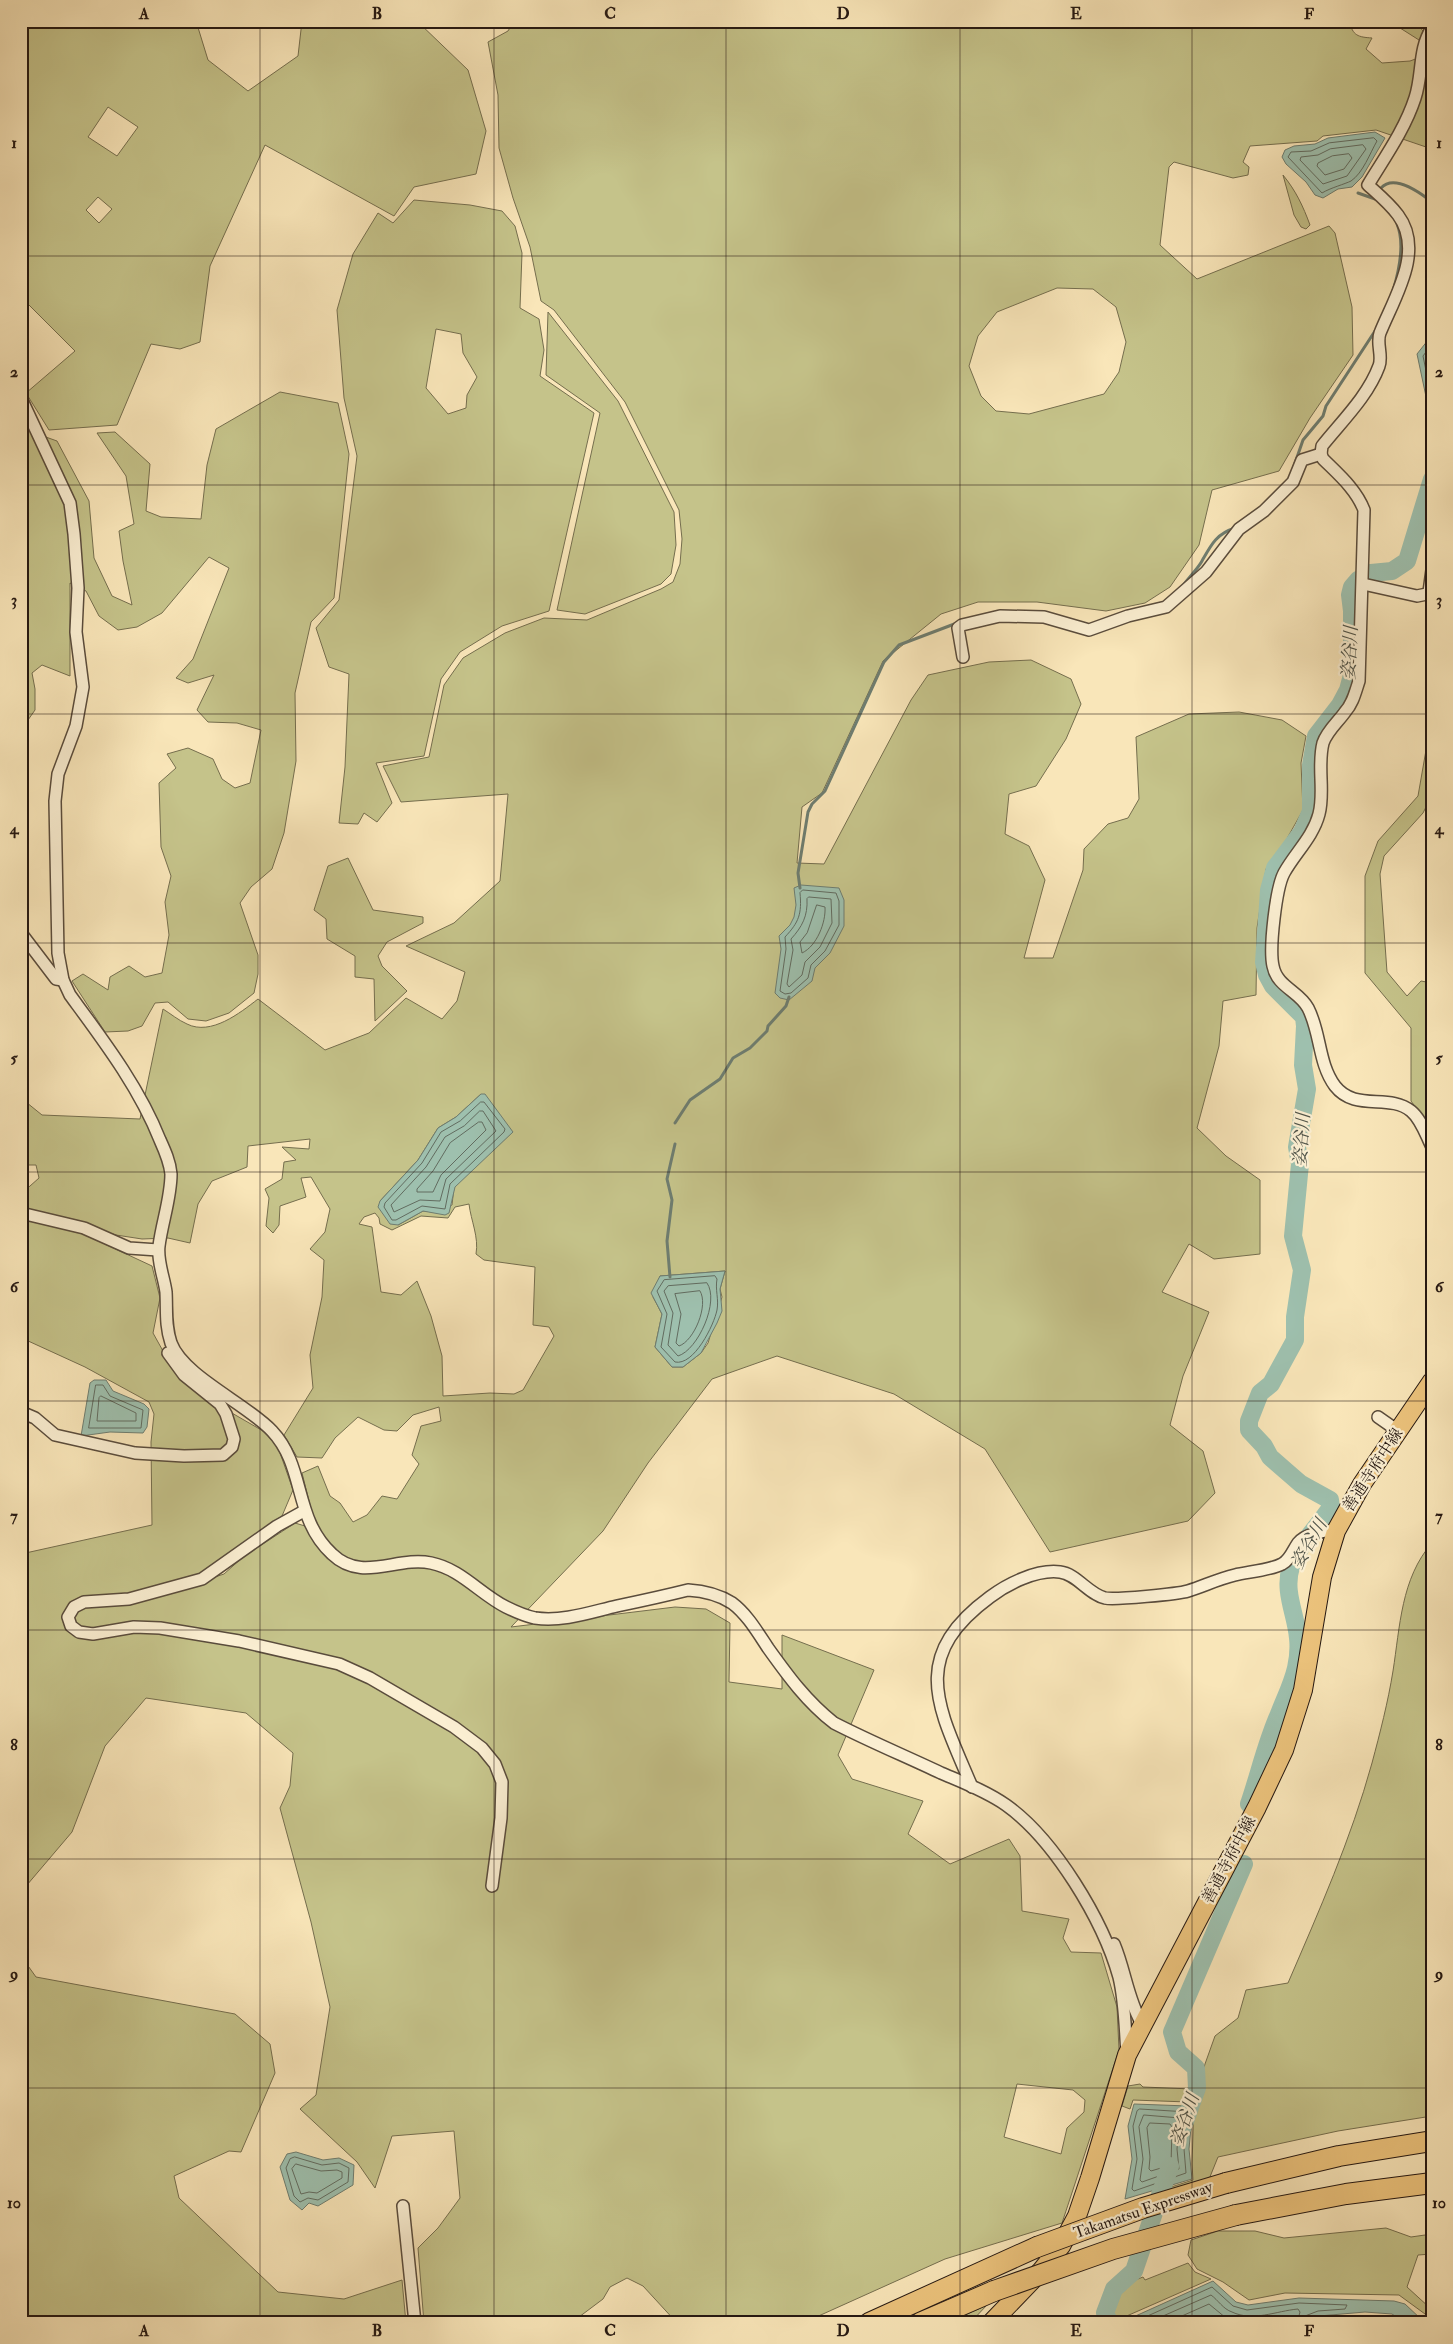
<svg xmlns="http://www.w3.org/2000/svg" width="1453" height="2344" font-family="'IM FELL Double Pica','Noto Serif JP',serif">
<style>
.green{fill:#c5c38a;stroke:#756e4e;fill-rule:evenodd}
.water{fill:#9ec0ae;stroke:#6e7d70}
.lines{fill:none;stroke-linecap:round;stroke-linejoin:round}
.shore{stroke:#626c60;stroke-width:1}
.stream{stroke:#6e7d70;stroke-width:3}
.river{stroke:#9ec0ae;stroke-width:18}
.minor-casing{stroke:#5a4c3c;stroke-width:14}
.primary-casing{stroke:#251812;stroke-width:20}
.motorway-casing{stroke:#251812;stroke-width:22}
.minor{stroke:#fbefd2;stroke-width:11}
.primary{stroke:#ecc37c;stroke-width:18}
.motorway{stroke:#ecc37c;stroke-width:20}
.motorway-bridge-casing{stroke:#251812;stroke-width:22;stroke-linecap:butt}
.motorway-bridge{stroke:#ecc37c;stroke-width:20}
.grid{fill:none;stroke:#251812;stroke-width:1;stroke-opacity:0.55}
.labels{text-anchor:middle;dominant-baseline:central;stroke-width:4.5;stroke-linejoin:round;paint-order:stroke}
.street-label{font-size:16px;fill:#251812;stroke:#fbefd2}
.water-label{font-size:18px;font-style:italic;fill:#4f5349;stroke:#fbefd2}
.neatline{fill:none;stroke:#251812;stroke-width:2}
.grid-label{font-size:16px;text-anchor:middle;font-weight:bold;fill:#251812}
</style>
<rect width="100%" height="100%" fill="#f9e6b9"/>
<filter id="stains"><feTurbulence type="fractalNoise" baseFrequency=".004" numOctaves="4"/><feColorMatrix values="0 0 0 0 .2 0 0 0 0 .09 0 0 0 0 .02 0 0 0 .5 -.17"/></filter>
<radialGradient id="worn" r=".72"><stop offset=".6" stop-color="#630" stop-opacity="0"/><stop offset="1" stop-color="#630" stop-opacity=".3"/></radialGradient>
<g class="green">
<path d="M21 21H196L208 60 248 91 298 56 302 21H417L468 70 486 131 476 174 414 187 394 216 265 145 210 266 200 342 180 349 151 344 117 425 49 430 26 393 75 351 21 297ZM108 107 138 127 117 156 88 137ZM98 197 112 209 99 223 86 210Z"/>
<path d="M514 21H1064L1076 25 1078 21H1349C1353 36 1358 37 1372 38L1366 49 1382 63 1410 61 1432 53V147L1429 148 1376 130 1323 136 1317 141 1250 146 1243 162 1249 167 1248 175 1233 178 1174 162 1169 167 1160 245 1197 279 1329 226 1335 233 1352 307 1353 355 1310 418 1279 471 1212 490 1199 545 1170 587 1145 603 1106 611 1037 602H978L941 614 883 661 822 793 802 807 797 863 824 864 911 700 928 675 989 662 1031 660 1071 679 1081 704 1066 739 1036 786 1009 794 1005 834 1029 846 1045 880 1024 958H1053L1083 870 1084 849 1108 824 1128 818 1139 799 1136 737 1189 714 1239 712 1282 720 1306 736 1301 763 1303 810 1285 842 1266 869 1257 928 1256 995 1223 1001 1219 1046 1197 1128 1226 1156 1260 1180V1254L1214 1259 1189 1244 1162 1292 1209 1312 1183 1376 1170 1425 1203 1451 1215 1493 1188 1521 1050 1552 985 1449 894 1394 777 1356 712 1379 648 1463 603 1531 511 1627 675 1607 706 1609 730 1623 729 1682 782 1689V1635L874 1670 838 1755 852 1779 923 1801 908 1834 950 1864 1009 1839 1020 1856 1022 1911 1069 1919 1063 1938 1071 1952 1101 1953 1117 2007 1119 2050 1062 2223 945 2259 803 2323H677L643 2286 627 2278 610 2287 603 2299 575 2320 576 2323H424L418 2248 438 2228 460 2198 454 2131 392 2136 375 2188 357 2162 300 2109 316 2095 330 2007 311 1922 280 1808 290 1786 293 1753 246 1713 146 1698 105 1746 72 1832 21 1892V1554L152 1525 151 1442 154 1414 149 1402 85 1367 26 1340 21 1342V1194L39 1178 36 1165H21V1098L42 1115 140 1119 163 1009C171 1014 178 1020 187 1024 211 1036 240 1013 258 999L325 1050 369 1033 406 998 442 1019 457 1001 465 972 406 946 454 923 500 881 508 794 401 802 383 766 429 757 444 685 463 658 505 633 544 618 587 620 661 589 673 582 680 564 682 539 679 510 625 402 554 310 541 301 530 247 513 198 499 148 498 95 488 42 508 31ZM1057 288 1093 289 1116 307 1126 342 1119 372 1104 394 1029 414 996 411 981 396 969 366 978 336 997 312ZM481 1094 512 1132 454 1187 452 1205 434 1212 423 1211 398 1225 380 1201 418 1160 438 1128 456 1117ZM310 1139 309 1149 282 1147 296 1160 284 1162 282 1179 265 1189 269 1198 266 1226 273 1233 279 1225 280 1206 306 1197 301 1178 311 1177 330 1209 325 1232 310 1249 324 1260 322 1297 310 1355 313 1388 284 1435 297 1457 322 1458 335 1438 358 1417 384 1430 397 1431 413 1415 439 1407 441 1421 421 1426 412 1455 419 1464 397 1499 382 1496 367 1515 353 1522 340 1503 330 1496 318 1466 302 1473 320 1545 305 1526 295 1523 243 1557 224 1574 197 1583V1576L282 1516 293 1490 278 1447 263 1431 199 1394 168 1360 153 1333 160 1298 152 1266 77 1231 87 1226 116 1235 142 1239 168 1238 190 1243 198 1204 212 1181 247 1167 248 1146ZM469 1204C471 1221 479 1237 476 1254L484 1260 535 1267 533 1325 549 1327 554 1336 523 1390 514 1394 490 1393 443 1396 442 1356 431 1316 417 1281 401 1295 381 1292 372 1227 359 1224 364 1217 375 1213 379 1218 380 1224 392 1230 421 1216 448 1218 455 1207ZM725 1271 720 1289 722 1297 708 1343 701 1353 683 1367H672L655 1347 662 1314 653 1297 660 1276ZM1017 2084 1073 2090 1085 2100 1084 2112 1067 2128 1061 2154 1004 2137Z"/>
<polygon points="1389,21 1414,21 1424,32 1419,40"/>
<path d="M1283 175C1296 191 1303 206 1310 225L1306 229 1301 227 1294 215Z"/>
<path d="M414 200 470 205 502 211 515 226 522 253 520 308 539 319 544 350 540 376 594 413 549 611 502 626 460 652 441 679 424 756 376 763 392 803 377 822 364 813 358 824 339 823 345 767 349 674 329 667 316 628 339 600 357 456 344 398 337 310 353 254 378 213 393 223ZM436 329 461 334 463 353 477 377 467 395 466 408 448 414 426 388Z"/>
<polygon points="548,312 618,401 674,512 676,545 671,574 661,584 585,614 557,610 600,413 546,375"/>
<polygon points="280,392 338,403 349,454 334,598 311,622 295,693 296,761 284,833 272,869 251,887 240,903 258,955 258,974 254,993 229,1013 206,1021 188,1019 168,1002 155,1003 142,1026 128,1031 105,1032 72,981 83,974 108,990 110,977 129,966 145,977 162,973 169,935 165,902 171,876 161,847 159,783 176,768 167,754 188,748 213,759 222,779 235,788 250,783 261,730 237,723 208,722 197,710 214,675 188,683 176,678 193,659 229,568 209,557 162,613 137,627 118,630 99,616 86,591 70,583 70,676 42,665 32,673 35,689 35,710 21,730 21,417 29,431 57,441 89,501 94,558 112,596 132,605 123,561 119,531 134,524 126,476 97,433 115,432 150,464 146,511 161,517 201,519 207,465 216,429"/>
<polygon points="1429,733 1432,733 1432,795 1423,813 1384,856 1380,874 1387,972 1407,996 1421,981 1432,983 1432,1116 1425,1120 1411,1101 1411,1028 1365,973 1365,876 1378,841 1418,796"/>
<polygon points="348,858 373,910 423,917 423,923 387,942 378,956 382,966 407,991 375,1021 374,979 355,977 355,956 327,939 326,919 314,910 328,866"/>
<path d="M1432 1543V2116L1338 2131 1218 2157 1201 2199 1159 2213 1165 2189 1193 2180 1192 2164 1194 2103 1205 2064 1215 2036 1238 2018 1246 1990 1288 1983C1319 1911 1351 1839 1372 1763 1380 1733 1388 1702 1393 1671 1400 1627 1401 1578 1432 1543Z"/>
<polygon points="21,1956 36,1977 235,2014 270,2044 275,2073 241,2152 229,2151 174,2176 179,2198 278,2292 344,2299 402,2280 406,2323 21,2323"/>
<polygon points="1140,2084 1143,2087 1192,2089 1188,2102 1133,2100 1130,2109 1122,2106 1128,2086"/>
<polygon points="1386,2228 1411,2237 1432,2234 1432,2254 1418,2255 1407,2287 1430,2308 1425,2314 1399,2295 1285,2293 1249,2300 1223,2282 1197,2269 1188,2255 1191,2240 1218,2231 1255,2231 1284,2238"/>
<polygon points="1188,2263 1195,2272 1211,2279 1113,2322 1108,2312 1122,2285 1143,2277 1145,2280"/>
<polygon points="987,2305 970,2323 948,2323"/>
<polygon points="1367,2316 1389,2317 1399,2323 1311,2323 1319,2320"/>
</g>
<g class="water">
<polygon points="1375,132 1385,138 1362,177 1352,187 1338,189 1323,198 1315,195 1306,182 1286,164 1282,157 1285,150 1294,146 1315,144 1328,138"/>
<polygon points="1432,335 1432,425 1417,354"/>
<polygon points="801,885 839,888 844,900 844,926 830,953 815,968 812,981 789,1000 780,998 775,993 781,949 779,936 790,925 794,917 796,905 794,888"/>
<polygon points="481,1094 485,1094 513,1132 455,1187 449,1213 445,1215 423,1211 398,1225 390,1224 378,1207 380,1201 418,1160 438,1128 456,1117"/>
<polygon points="725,1271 720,1289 722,1311 717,1323 701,1353 683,1367 672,1367 655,1347 662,1314 651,1293 660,1276"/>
<polygon points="94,1380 106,1380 113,1391 144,1404 149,1409 147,1427 143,1433 110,1432 81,1436 90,1383"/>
<polygon points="1134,2104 1188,2106 1193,2105 1189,2149 1192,2179 1125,2199 1132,2159 1128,2126"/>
<polygon points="296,2152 323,2160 339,2158 354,2165 353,2185 318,2206 309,2203 302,2210 290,2200 280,2167 287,2154"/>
<polygon points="1213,2281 1236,2302 1248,2305 1299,2298 1394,2301 1405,2304 1422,2320 1422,2323 1406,2323 1392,2314 1365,2312 1319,2316 1303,2323 1120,2323"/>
</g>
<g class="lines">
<g class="shore">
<path d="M1374 138 1377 141C1370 153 1363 173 1351 181 1345 184 1330 188 1322 193L1288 157 1291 152 1311 151 1329 143Z"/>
<polygon points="1363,145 1366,149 1347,176 1323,184 1300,160 1301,157 1318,155 1330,149"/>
<polygon points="1349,154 1352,158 1344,169 1325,175 1317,166 1318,163 1332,156"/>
<polyline points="1432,344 1423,356 1432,400"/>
<path d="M803 890 836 893 839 901V925L825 951 811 965 808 978 791 993 785 994 780 991 786 949 785 937C799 922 802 914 800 893Z"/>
<path d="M809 897 831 899 832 923 820 947 805 962 802 975 789 987 787 984 793 950 791 939C802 927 808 916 807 899Z"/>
<path d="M817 905 825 907C826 922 817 946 802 953L800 942 807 933Z"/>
<polygon points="481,1102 484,1102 505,1129 504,1132 450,1184 445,1209 422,1206 396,1220 392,1220 384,1207 385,1203 422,1163 441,1132 460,1121"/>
<polygon points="480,1111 483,1111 496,1131 446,1179 440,1201 420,1200 394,1212 391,1205 426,1167 445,1137 464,1126"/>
<polygon points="479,1122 482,1122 486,1130 441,1175 433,1192 417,1192 417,1189 433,1171 450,1143"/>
<path d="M715 1276 717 1279C715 1290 719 1299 717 1310 714 1325 694 1366 675 1362L661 1347 667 1314 657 1291 664 1280Z"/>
<path d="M707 1283C720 1301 698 1350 678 1356L668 1345 673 1313 664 1291 668 1286Z"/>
<path d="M700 1291C709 1305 694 1341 679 1346L676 1343 681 1314 675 1294Z"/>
<polygon points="96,1385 103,1385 110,1396 143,1410 141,1428 89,1428"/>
<polygon points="101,1396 136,1413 136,1421 97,1421 99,1398"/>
<polygon points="1140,2109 1188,2112 1184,2149 1186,2173 1134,2191 1132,2189 1137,2159 1133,2126 1137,2111"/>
<polygon points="1144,2115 1180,2118 1177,2149 1179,2169 1142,2182 1140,2180 1143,2159 1139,2127"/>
<polygon points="1150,2123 1170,2124 1172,2127 1171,2165 1151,2171 1149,2169 1150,2157 1147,2128"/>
<polygon points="295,2157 322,2165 339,2163 349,2168 348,2182 318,2200 308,2198 300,2202 294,2196 286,2168 290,2159"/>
<polygon points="296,2164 321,2171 337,2170 342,2172 342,2178 317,2193 309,2192 301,2194 292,2169"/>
<polyline points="1132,2323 1212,2287 1233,2306 1247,2310 1299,2303 1347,2305 1345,2309 1318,2311 1305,2316 1303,2323"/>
<path d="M1147 2323 1211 2295C1218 2300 1223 2309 1232 2312 1253 2322 1276 2311 1298 2309L1300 2312 1297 2323"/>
<polyline points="1166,2323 1209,2304 1226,2318 1241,2323"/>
</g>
<g class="stream">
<path d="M1381 188C1393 175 1416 190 1428 199L1432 197"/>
<polyline points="1358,193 1378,200"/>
<path d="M1393 291C1399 271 1405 243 1397 224"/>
<polyline points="1294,466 1303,440 1323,416 1326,406 1375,331"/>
<path d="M1182 587C1188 578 1197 570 1202 561 1211 545 1216 534 1235 528"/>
<polyline points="800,888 798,873 808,812 812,804 825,791 884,662 899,645 957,623"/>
<polyline points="675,1123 690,1100 720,1079 733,1058 750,1048 767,1031 768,1026 786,1006 789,997"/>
<polyline points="670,1277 667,1241 672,1200 667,1179 675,1144"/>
</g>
<g class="river">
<path d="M1249 1804C1259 1775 1266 1743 1279 1714 1285 1698 1292 1685 1296 1668 1298 1659 1299 1647 1298 1638 1296 1614 1283 1591 1291 1567 1299 1544 1318 1527 1331 1507L1330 1500 1301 1484 1286 1471 1270 1457 1264 1446 1249 1430V1421L1260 1393 1271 1384 1295 1340V1317L1302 1270 1293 1236 1300 1164 1297 1147 1307 1089 1303 1065 1305 1026 1304 1017 1273 986 1267 975 1264 962 1269 890 1275 868 1302 832 1311 811V765L1316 736 1340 705 1348 690 1352 675V611L1350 595 1352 587 1358 580 1371 573 1392 571 1407 561 1432 479"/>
<polyline points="1183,2127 1197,2088 1196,2068 1178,2052 1172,2032 1244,1864"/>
<polyline points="1110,2323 1105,2313 1114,2289 1134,2271 1170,2166"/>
</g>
<g class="minor-casing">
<g id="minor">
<path d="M1432 28C1418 49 1423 74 1415 98 1405 129 1385 157 1368 185 1378 194 1390 204 1398 215 1425 251 1394 298 1380 333 1376 343 1383 356 1379 366 1368 396 1342 421 1322 446L1321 454 1323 459C1338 474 1356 489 1364 510L1359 681C1355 693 1353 703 1345 712 1338 722 1327 731 1323 743 1317 766 1325 792 1319 814 1313 837 1295 853 1284 873 1276 888 1269 948 1273 966 1277 987 1299 991 1308 1008 1321 1033 1318 1063 1335 1086 1355 1112 1389 1093 1411 1111 1421 1119 1426 1135 1432 1147"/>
<path d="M21 398 70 503 74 534 78 588 76 632 83 687 76 726 58 774 55 801 58 953 63 980 70 995C103 1040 139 1087 160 1140 165 1151 170 1162 171 1174 171 1198 162 1222 159 1246 157 1261 164 1277 166 1292 167 1310 165 1325 171 1343 183 1376 247 1404 272 1431 306 1467 293 1518 332 1554 362 1583 396 1556 431 1563 461 1569 480 1594 506 1607 516 1612 525 1616 535 1618 563 1622 591 1612 617 1606 641 1601 664 1596 688 1590 704 1591 718 1594 732 1603 747 1614 758 1633 768 1648 788 1676 807 1702 834 1723 869 1741 905 1756 941 1773 962 1782 986 1791 1006 1805 1054 1839 1103 1920 1119 1977 1125 2002 1125 2028 1127 2053"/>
<polyline points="1363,584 1417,596 1432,593"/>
<polyline points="1429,592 1432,570"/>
<polyline points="963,657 958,628 962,625 1000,616 1044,617 1089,630 1128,616 1166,607 1206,572 1239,529 1264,511 1293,482 1302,460 1321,454"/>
<polyline points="21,933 56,979 63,980"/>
<polyline points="21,1213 84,1228 129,1248 158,1250"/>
<polyline points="21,1412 35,1418 55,1435 135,1453 184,1456 223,1455 232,1447 234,1439 226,1414 220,1404 184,1375 168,1353"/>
<polyline points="1378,1417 1398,1431"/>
<polyline points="304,1511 277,1526 202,1579 129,1599 84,1602 74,1607 68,1617 71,1626 79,1632 93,1634 134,1627 160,1628 239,1641 339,1664 370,1678 454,1727 482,1748 495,1764 502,1782 501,1818 492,1886"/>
<path d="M972 1787C939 1708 907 1658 990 1597 1007 1584 1037 1569 1060 1572 1077 1574 1088 1594 1105 1598 1115 1600 1178 1594 1188 1591 1204 1586 1218 1579 1235 1575 1247 1572 1271 1570 1282 1564 1290 1560 1293 1550 1298 1543 1305 1534 1325 1530 1336 1531"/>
<path d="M1114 1944C1125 1970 1128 2000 1142 2024"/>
<polyline points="403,2206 415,2323"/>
</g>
</g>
<g class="primary-casing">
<polyline id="primary" points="991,2323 1041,2271 1061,2246 1077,2216 1090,2178 1127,2055 1257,1807 1284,1750 1303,1690 1322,1577 1336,1531 1362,1484 1432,1381"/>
</g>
<g class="motorway-casing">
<g id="motorway">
<polyline points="1226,2183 1339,2156 1432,2141"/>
<polyline points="1236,2215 1346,2194 1432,2183"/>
<polyline points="869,2323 1037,2247"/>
<polyline points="920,2323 994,2291"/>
</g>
</g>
<use href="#minor" class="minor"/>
<use href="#primary" class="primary"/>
<use href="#motorway" class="motorway"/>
<g class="motorway-bridge-casing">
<g id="motorway-bridge">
<polyline points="1037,2247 1143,2208 1226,2183"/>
<polyline points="994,2291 1113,2249 1236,2215"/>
</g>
</g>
<use href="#motorway-bridge" class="motorway-bridge"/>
</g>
<path class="grid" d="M260 21V2323M494 21V2323M726 21V2323M960 21V2323M1192 21V2323M21 256H1432M21 485H1432M21 714H1432M21 943H1432M21 1172H1432M21 1401H1432M21 1630H1432M21 1859H1432M21 2088H1432"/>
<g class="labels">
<g class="street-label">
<text transform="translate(1373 1470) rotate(-57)">善通寺府中線</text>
<text transform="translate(1229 1860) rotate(-62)">善通寺府中線</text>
<text transform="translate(1143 2210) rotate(-19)">Takamatsu Expressway</text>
</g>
<g class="water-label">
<text transform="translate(1350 653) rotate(-87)">姿谷川</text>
<text transform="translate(1302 1140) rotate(-86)">姿谷川</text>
<text transform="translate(1309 1544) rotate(-60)">姿谷川</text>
<text transform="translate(1185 2120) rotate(-71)">姿谷川</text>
</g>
</g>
<rect width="1453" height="2344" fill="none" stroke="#f9e6b9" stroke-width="55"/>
<rect x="28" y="28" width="1398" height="2288" class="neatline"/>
<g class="grid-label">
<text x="144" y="19">A</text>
<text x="377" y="19">B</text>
<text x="610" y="19">C</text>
<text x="843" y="19">D</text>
<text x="1076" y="19">E</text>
<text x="1309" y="19">F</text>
<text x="14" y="148">1</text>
<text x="1439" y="148">1</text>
<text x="14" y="377">2</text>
<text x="1439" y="377">2</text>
<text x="14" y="605">3</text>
<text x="1439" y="605">3</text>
<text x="14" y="834">4</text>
<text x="1439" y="834">4</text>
<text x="14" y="1063">5</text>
<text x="1439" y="1063">5</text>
<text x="14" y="1292">6</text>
<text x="1439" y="1292">6</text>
<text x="14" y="1521">7</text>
<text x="1439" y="1521">7</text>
<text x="14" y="1750">8</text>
<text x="1439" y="1750">8</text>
<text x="14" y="1979">9</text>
<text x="1439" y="1979">9</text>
<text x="14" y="2208">10</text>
<text x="1439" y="2208">10</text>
<text x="144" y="2336">A</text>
<text x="377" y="2336">B</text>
<text x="610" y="2336">C</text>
<text x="843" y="2336">D</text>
<text x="1076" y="2336">E</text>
<text x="1309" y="2336">F</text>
</g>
<rect width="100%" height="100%" filter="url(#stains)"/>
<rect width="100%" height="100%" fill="url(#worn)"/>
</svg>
